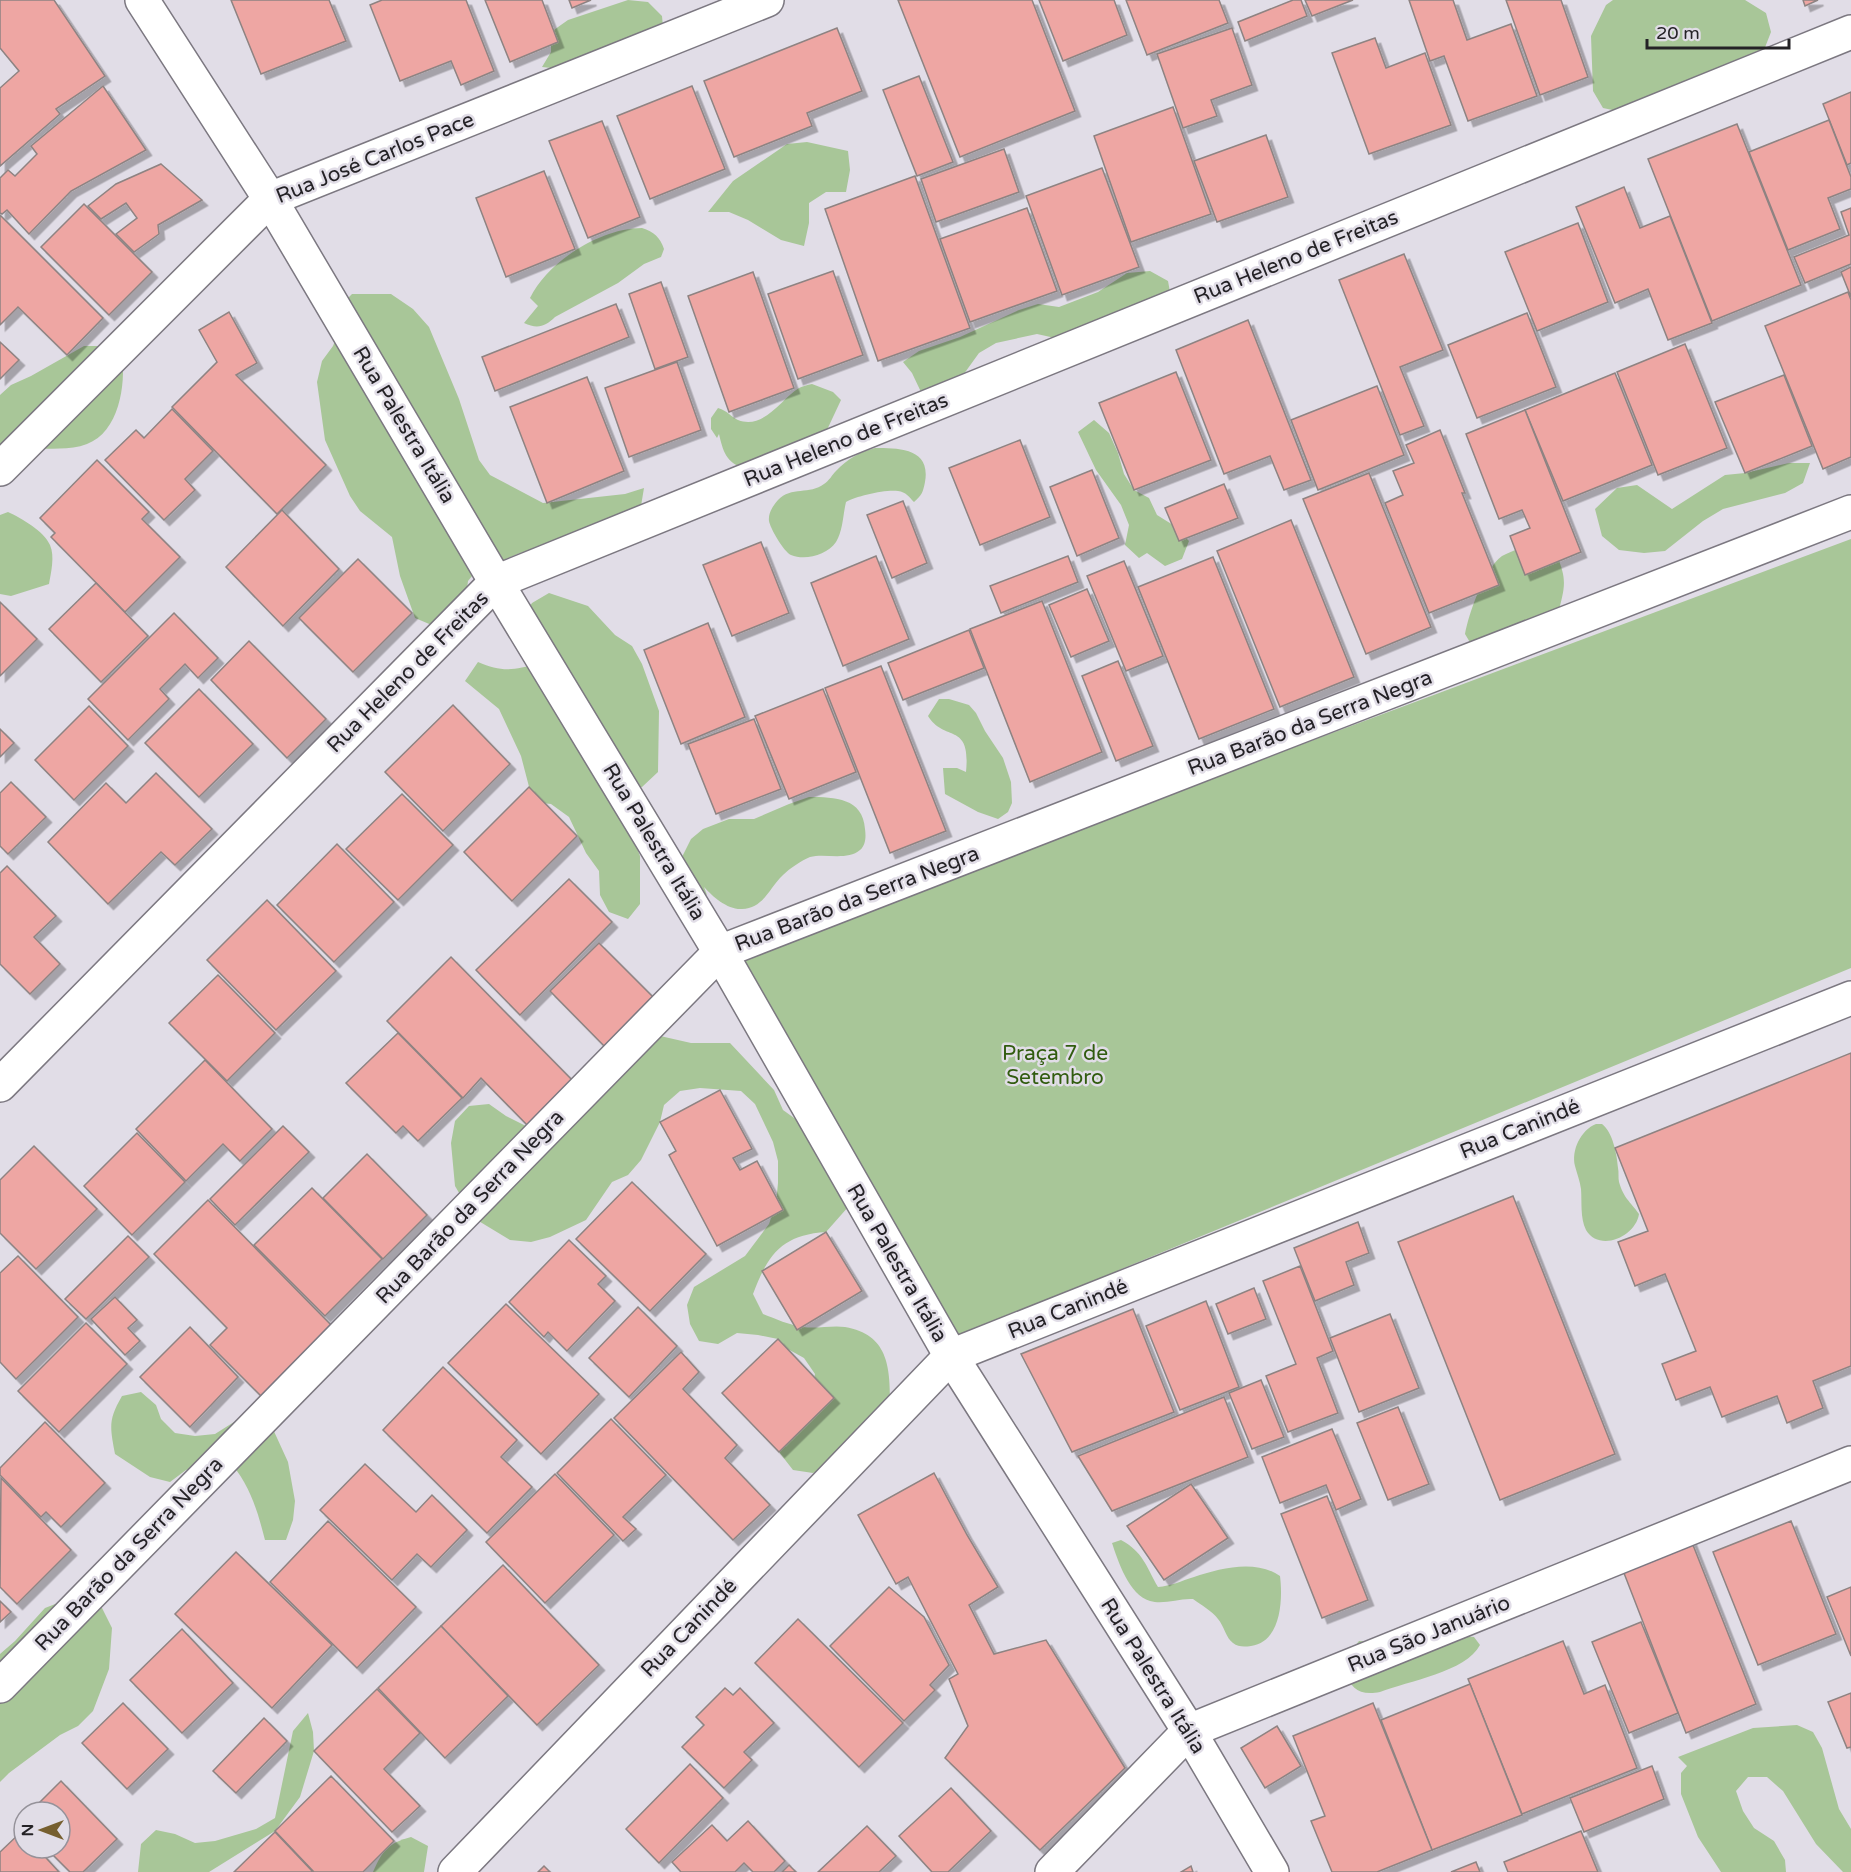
<svg xmlns="http://www.w3.org/2000/svg" width="1851" height="1872" font-family="'Varela Round',sans-serif">
<style>
.green{fill:#a8c698}
.building{fill:#eea6a3;stroke:#8e8382;stroke-width:1.5;filter:url(#shadow)}
.lines{fill:none;stroke-linecap:round;stroke-linejoin:round}
.minor-casing{stroke:#7c7881;stroke-width:36}
.minor{stroke:#fff;stroke-width:33}
.labels{text-anchor:middle;dominant-baseline:central;stroke-width:5;stroke-linejoin:round;paint-order:stroke}
.street-label{font-size:21px;fill:#242226;stroke:#e1dde7}
.park-label{font-size:21px;fill:#315c0f;stroke:#e1dde7}
</style>
<defs>
<filter id="shadow"><feDropShadow dx="5.5" dy="5.5" stdDeviation="0" flood-color="#0004"/></filter>
</defs>
<rect width="100%" height="100%" fill="#e1dde7"/>
<g class="green">
<polygon points="628,0 648,2 662,16 664,38 579,71 542,67 551,52 551,32 568,20"/>
<polygon points="1613,0 1745,0 1766,13 1771,32 1764,50 1747,61 1726,65 1690,88 1622,112 1603,108 1593,91 1591,36 1606,5"/>
<polygon points="807,142 848,151 850,170 846,192 826,192 809,203 809,223 804,246 781,240 748,220 729,212 708,212 733,181 787,144"/>
<path d="M642 228C654 232 660 237 664 249L661 257 644 264 618 283 555 317C545 327 537 329 524 323L538 306 530 298C548 261 601 228 642 228Z"/>
<polygon points="1150,271 1168,281 1170,292 1064,340 1037,334 996,343 979,353 953,389 921,392 912,373 903,362 919,351 960,337 1019,310 1038,304 1059,307 1098,292 1127,273"/>
<polygon points="352,294 391,294 413,309 429,327 459,399 479,460 490,475 543,503 625,494 644,488 640,512 601,532 520,553 501,561 481,565 468,581 465,604 434,626 415,618 400,576 392,537 360,511 350,496 325,440 317,382 322,361 333,346 340,329 341,305"/>
<path d="M84 346H103L122 355C126 385 119 432 87 444 69 451 50 447 32 450 21 451 10 454 0 457V395L11 385 31 376Z"/>
<path d="M812 384 833 392 841 400 826 432 744 468C726 463 723 451 719 434L717 438 711 429V418L718 408C728 411 731 417 738 420 764 430 781 399 799 388 803 386 807 385 812 384Z"/>
<polygon points="1094,420 1109,433 1118,453 1124,474 1134,490 1149,498 1157,515 1173,525 1189,541 1182,559 1165,566 1147,553 1139,558 1125,545 1129,525 1121,505 1096,470 1078,432"/>
<path d="M875 448C899 448 931 448 925 482 923 492 922 495 914 502 909 497 906 492 898 491 886 489 856 496 846 502 843 514 843 531 836 542 827 555 805 561 791 555 784 552 770 528 769 521 768 513 773 506 778 500 791 486 810 495 824 484 829 481 832 475 836 471 847 459 860 452 875 448Z"/>
<polygon points="1789,463 1810,463 1803,483 1785,493 1723,509 1703,521 1665,551 1644,553 1619,550 1602,536 1595,509 1617,488 1637,485 1672,509 1725,475 1745,473"/>
<path d="M8 512C21 518 44 531 50 545 55 556 51 573 49 584L11 596 0 594V515Z"/>
<path d="M1851 539V968L1119 1270C1108 1280 1096 1284 1081 1286L959 1336 736 956Z"/>
<path d="M1520 548 1557 556C1568 581 1564 589 1558 614L1477 654 1465 634C1469 613 1484 569 1502 556 1507 553 1514 551 1520 548Z"/>
<path d="M549 593 588 606 615 635 632 646 642 664 659 711 658 772 642 787 623 789 611 804 633 837 640 856V904L628 919 609 912 600 895 599 871 586 853 569 817 551 804 533 802 521 756 499 709 465 681 478 662C501 672 514 671 538 663L520 621 532 603Z"/>
<path d="M939 699H949L969 705 976 713 985 731 1003 758 1011 782 1012 803 1008 812 998 819 978 812 945 794 943 768H957L966 772C971 721 945 743 928 716Z"/>
<path d="M809 797C835 797 863 798 865 829 866 836 866 845 860 850 847 861 825 853 810 857 802 860 789 869 783 875 769 888 764 908 742 909 728 910 713 897 704 887L707 895 697 891 681 869 682 857 691 839 703 829 729 819H754L789 804Z"/>
<path d="M647 1033 691 1043H730L774 1090 783 1110 815 1133 849 1206 826 1232C782 1235 768 1254 753 1294L763 1314C776 1319 789 1325 803 1327 817 1329 832 1325 845 1327 892 1335 890 1373 890 1412L832 1464 813 1473 793 1470 779 1452 812 1396 815 1374 804 1358 786 1348 778 1339 758 1335 737 1333 718 1344 699 1341 690 1324 687 1305 694 1287 745 1256 769 1224 776 1203 778 1183V1161L773 1142 755 1104 741 1091 700 1088 680 1091 664 1105 660 1122 641 1160 628 1175 612 1182 586 1220 550 1237 531 1242 510 1240 477 1220 465 1203 455 1186 451 1143 455 1121 469 1106 489 1104 506 1116 530 1128Z"/>
<path d="M1596 1124H1602C1613 1132 1617 1155 1618 1168 1619 1172 1618 1178 1619 1182 1624 1199 1630 1201 1639 1214 1636 1236 1600 1253 1586 1230 1580 1218 1582 1201 1581 1189 1580 1181 1577 1174 1575 1166 1571 1150 1581 1130 1596 1124Z"/>
<path d="M141 1392 156 1405 161 1419 175 1433 195 1436 215 1434 234 1422 255 1417 272 1427 288 1462 295 1501 293 1520 286 1540H265C257 1509 249 1482 227 1459L186 1470 170 1482 150 1477 115 1454C110 1427 108 1420 122 1396Z"/>
<path d="M1121 1540C1143 1552 1146 1566 1158 1587 1171 1586 1181 1581 1194 1577 1220 1568 1256 1559 1280 1576 1283 1600 1281 1642 1251 1646 1244 1647 1238 1647 1233 1643 1226 1638 1224 1626 1218 1619 1212 1611 1201 1605 1193 1599 1179 1598 1164 1605 1150 1601 1129 1595 1118 1561 1112 1543Z"/>
<polygon points="83,1600 102,1608 112,1628 109,1669 93,1711 78,1726 60,1735 9,1773 0,1782 0,1654 15,1641 45,1608 63,1601"/>
<path d="M1452 1635 1474 1637 1480 1645C1466 1672 1408 1681 1380 1692 1343 1700 1340 1663 1359 1641L1379 1642Z"/>
<polygon points="308,1713 313,1732 314,1751 300,1797 275,1831 209,1872 138,1872 141,1844 156,1830 175,1834 195,1843 215,1841 256,1829 275,1818 293,1731"/>
<polygon points="1797,1725 1813,1732 1822,1748 1839,1809 1851,1829 1851,1872 1843,1872 1816,1844 1783,1791 1767,1777 1748,1777 1736,1791 1743,1811 1754,1828 1774,1841 1785,1860 1786,1872 1721,1872 1698,1837 1681,1794 1681,1773 1687,1766 1678,1757 1753,1728"/>
<path d="M411 1837 428 1846 424 1872H373C382 1851 388 1843 411 1837Z"/>
</g>
<g class="building">
<polygon points="0,0 54,0 105,76 56,109 60,114 0,166 0,88 19,71 0,48"/>
<polygon points="231,0 329,0 346,41 261,74"/>
<polygon points="382,0 466,0 494,71 461,85 451,61 400,81 370,5"/>
<polygon points="485,0 542,0 558,42 510,62"/>
<polygon points="569,0 591,0 572,8"/>
<polygon points="898,0 1032,0 1075,111 960,157"/>
<polygon points="1039,0 1114,0 1127,35 1063,61"/>
<polygon points="1126,0 1219,0 1228,23 1147,55"/>
<polygon points="1293,0 1301,0 1307,16 1245,41 1238,22"/>
<polygon points="1305,0 1353,0 1312,16"/>
<polygon points="1409,0 1453,0 1467,40 1511,24 1537,96 1468,121 1444,56 1430,61"/>
<polygon points="1506,0 1561,0 1588,77 1540,95"/>
<polygon points="1803,0 1818,0 1805,6"/>
<polygon points="837,28 862,91 807,113 812,126 734,157 704,81"/>
<polygon points="1232,28 1252,85 1211,100 1217,116 1183,128 1157,54"/>
<polygon points="1375,38 1386,68 1425,53 1451,125 1369,154 1332,53"/>
<polygon points="919,76 953,162 917,176 883,90"/>
<polygon points="103,86 146,150 71,191 29,234 7,210 2,214 0,213 0,178 8,170 15,176 37,154 31,146"/>
<polygon points="692,86 725,169 650,199 617,116"/>
<polygon points="1851,92 1851,163 1847,165 1823,104"/>
<polygon points="1173,107 1211,214 1131,242 1094,136"/>
<polygon points="1829,120 1851,177 1851,189 1828,198 1840,229 1788,250 1749,152"/>
<polygon points="602,121 640,217 588,238 549,141"/>
<polygon points="1737,124 1801,285 1712,321 1648,159"/>
<polygon points="1266,135 1288,197 1217,222 1194,161"/>
<polygon points="1004,149 1019,192 936,222 921,179"/>
<polygon points="161,164 202,200 158,225 159,234 134,252 116,234 137,218 126,203 101,219 88,206 116,184"/>
<polygon points="1102,168 1139,267 1062,295 1026,196"/>
<polygon points="544,171 575,249 506,277 476,198"/>
<polygon points="915,176 970,328 878,361 825,209"/>
<polygon points="1624,187 1640,228 1670,216 1712,323 1668,340 1648,289 1615,303 1576,207"/>
<polygon points="84,204 152,272 109,315 41,247"/>
<polygon points="1027,208 1057,291 970,322 940,239"/>
<polygon points="1851,208 1851,264 1805,283 1794,257 1849,235 1841,212"/>
<polygon points="0,215 103,318 67,355 18,307 0,325"/>
<polygon points="1578,223 1608,302 1537,331 1505,252"/>
<polygon points="1404,254 1443,350 1400,367 1424,426 1400,435 1339,280"/>
<polygon points="1851,267 1851,297 1841,272"/>
<polygon points="833,271 863,355 798,379 768,294"/>
<polygon points="753,272 794,388 729,412 688,296"/>
<polygon points="661,282 688,357 655,369 629,294"/>
<polygon points="1848,292 1851,300 1851,457 1823,469 1765,326"/>
<polygon points="616,304 629,337 495,391 482,357"/>
<polygon points="229,312 257,363 236,375 326,465 277,514 172,407 217,362 199,330"/>
<polygon points="1527,313 1556,387 1477,418 1448,345"/>
<polygon points="1248,320 1311,480 1284,490 1270,456 1224,474 1176,350"/>
<polygon points="0,342 19,360 0,379"/>
<polygon points="1685,344 1727,448 1658,475 1617,372"/>
<polygon points="677,362 701,430 629,457 605,388"/>
<polygon points="1176,372 1211,460 1134,490 1099,403"/>
<polygon points="1615,373 1652,465 1563,501 1525,410"/>
<polygon points="1784,375 1812,446 1745,473 1715,402"/>
<polygon points="587,377 624,471 547,503 510,407"/>
<polygon points="1377,386 1404,455 1318,490 1291,420"/>
<polygon points="172,409 213,451 185,479 195,490 164,520 105,460 136,430 144,438"/>
<polygon points="1525,410 1581,552 1525,575 1510,536 1530,528 1522,510 1499,519 1466,434"/>
<polygon points="1440,430 1465,493 1462,493 1499,585 1429,613 1385,503 1403,495 1393,471 1414,463 1406,445"/>
<polygon points="1020,440 1050,517 980,545 949,468"/>
<polygon points="97,460 149,512 142,519 180,557 125,612 51,537 55,533 40,518"/>
<polygon points="1092,470 1119,538 1077,556 1050,487"/>
<polygon points="1369,473 1431,627 1366,654 1303,499"/>
<polygon points="1224,484 1238,518 1179,541 1165,508"/>
<polygon points="903,501 927,563 892,578 867,515"/>
<polygon points="282,510 339,569 283,626 226,567"/>
<polygon points="1291,520 1354,677 1280,707 1217,551"/>
<polygon points="761,542 789,613 732,636 703,565"/>
<polygon points="876,556 909,639 843,666 811,583"/>
<polygon points="1068,556 1078,582 1001,613 990,586"/>
<polygon points="1213,557 1274,709 1199,739 1138,587"/>
<polygon points="358,559 412,613 353,672 299,618"/>
<polygon points="1124,561 1163,656 1126,671 1087,576"/>
<polygon points="96,583 148,636 101,682 49,629"/>
<polygon points="1087,589 1109,641 1071,657 1049,605"/>
<polygon points="1042,601 1102,752 1030,782 970,629"/>
<polygon points="0,602 37,639 0,676"/>
<polygon points="174,613 218,658 198,678 185,664 160,689 169,699 128,740 88,699"/>
<polygon points="708,623 745,717 681,744 644,650"/>
<polygon points="969,630 984,668 903,700 888,663"/>
<polygon points="249,641 326,719 287,758 211,680"/>
<polygon points="1118,661 1153,746 1116,761 1082,676"/>
<polygon points="881,666 946,831 890,853 825,688"/>
<polygon points="199,689 253,744 199,797 145,743"/>
<polygon points="823,689 856,772 789,799 755,716"/>
<polygon points="453,705 510,764 443,831 385,772"/>
<polygon points="89,706 128,746 74,800 35,760"/>
<polygon points="754,719 781,789 716,814 688,744"/>
<polygon points="0,729 14,743 0,757"/>
<polygon points="156,773 212,829 175,865 161,852 108,904 48,842 106,783 126,803"/>
<polygon points="11,782 46,817 8,854 0,846 0,793"/>
<polygon points="529,787 577,836 512,901 464,852"/>
<polygon points="402,794 453,845 398,900 346,849"/>
<polygon points="337,844 394,902 334,962 277,905"/>
<polygon points="7,866 56,916 34,937 60,964 30,994 0,964 0,873"/>
<polygon points="569,879 612,922 520,1015 476,970"/>
<polygon points="267,900 336,971 276,1030 207,960"/>
<polygon points="599,943 658,1002 609,1051 550,991"/>
<polygon points="451,957 575,1083 530,1128 481,1078 463,1098 387,1021"/>
<polygon points="218,975 275,1033 227,1081 169,1023"/>
<polygon points="398,1033 462,1098 418,1141 403,1126 396,1133 346,1083"/>
<polygon points="1851,1053 1851,1366 1813,1381 1823,1408 1787,1423 1777,1396 1722,1417 1710,1387 1676,1400 1662,1364 1696,1351 1665,1274 1635,1286 1618,1242 1648,1231 1615,1148"/>
<polygon points="205,1060 272,1129 240,1161 223,1144 186,1181 136,1129"/>
<polygon points="720,1090 752,1149 733,1158 740,1170 757,1161 783,1210 717,1246 669,1155 676,1151 660,1122"/>
<polygon points="283,1126 309,1152 235,1225 210,1199"/>
<polygon points="137,1133 185,1182 132,1235 84,1186"/>
<polygon points="34,1146 97,1209 36,1269 0,1233 0,1180"/>
<polygon points="367,1154 427,1215 383,1259 323,1198"/>
<polygon points="632,1182 706,1254 650,1311 576,1239"/>
<polygon points="312,1188 382,1259 325,1316 254,1245"/>
<polygon points="1513,1196 1615,1454 1500,1500 1398,1242"/>
<polygon points="208,1200 335,1329 264,1399 210,1345 227,1328 154,1254"/>
<polygon points="1358,1222 1369,1253 1346,1262 1354,1285 1315,1301 1294,1248"/>
<polygon points="826,1232 862,1291 797,1330 762,1271"/>
<polygon points="128,1236 149,1257 86,1319 65,1299"/>
<polygon points="569,1240 606,1276 598,1284 615,1301 567,1351 548,1332 544,1337 509,1302"/>
<polygon points="18,1256 78,1317 16,1379 0,1362 0,1273"/>
<polygon points="1300,1266 1333,1351 1317,1358 1338,1413 1288,1432 1266,1376 1296,1364 1263,1281"/>
<polygon points="1254,1288 1266,1319 1228,1334 1216,1304"/>
<polygon points="115,1297 137,1320 128,1328 140,1341 125,1355 91,1319"/>
<polygon points="1206,1301 1239,1387 1180,1410 1146,1326"/>
<polygon points="506,1304 599,1394 541,1454 448,1363"/>
<polygon points="638,1307 677,1346 629,1397 589,1358"/>
<polygon points="1133,1309 1174,1412 1072,1452 1021,1354"/>
<polygon points="1390,1314 1419,1388 1359,1412 1330,1338"/>
<polygon points="86,1323 127,1364 59,1432 18,1391"/>
<polygon points="190,1327 238,1377 190,1427 140,1377"/>
<polygon points="778,1339 834,1398 779,1452 722,1393"/>
<polygon points="681,1352 699,1372 683,1389 737,1445 725,1458 770,1505 733,1540 614,1418"/>
<polygon points="443,1367 517,1440 501,1457 532,1487 487,1533 383,1430"/>
<polygon points="1261,1380 1284,1437 1252,1449 1229,1393"/>
<polygon points="1224,1397 1248,1457 1112,1511 1078,1456"/>
<polygon points="1398,1407 1429,1484 1388,1500 1357,1423"/>
<polygon points="611,1419 666,1475 623,1517 636,1529 623,1541 557,1473"/>
<polygon points="45,1422 105,1483 61,1527 46,1512 41,1517 0,1475 0,1468"/>
<polygon points="1332,1429 1361,1499 1336,1510 1326,1485 1280,1503 1262,1457"/>
<polygon points="365,1464 416,1512 432,1495 467,1530 431,1567 417,1554 392,1580 320,1510"/>
<polygon points="934,1473 967,1535 998,1587 969,1605 994,1654 1046,1640 1125,1768 1040,1850 945,1758 968,1726 949,1679 958,1674 908,1577 896,1584 858,1515"/>
<polygon points="555,1474 614,1535 545,1603 486,1542"/>
<polygon points="1,1478 71,1550 17,1604 0,1587"/>
<polygon points="1191,1484 1228,1538 1164,1580 1127,1526"/>
<polygon points="1327,1496 1368,1600 1322,1618 1281,1514"/>
<polygon points="328,1521 416,1607 357,1668 270,1582"/>
<polygon points="1791,1521 1836,1634 1758,1665 1713,1552"/>
<polygon points="1691,1540 1756,1704 1686,1733 1622,1568"/>
<polygon points="236,1552 332,1645 272,1708 175,1614"/>
<polygon points="503,1565 599,1665 537,1725 441,1626"/>
<polygon points="889,1587 924,1617 949,1665 930,1685 935,1690 904,1721 830,1646"/>
<polygon points="1851,1587 1851,1656 1827,1597"/>
<polygon points="0,1601 11,1612 0,1622"/>
<polygon points="798,1619 903,1723 859,1767 755,1663"/>
<polygon points="1641,1622 1678,1713 1629,1733 1592,1642"/>
<polygon points="441,1626 508,1696 445,1758 378,1688"/>
<polygon points="182,1629 233,1683 182,1733 130,1680"/>
<polygon points="1563,1641 1584,1694 1605,1685 1637,1768 1522,1814 1468,1679"/>
<polygon points="1470,1684 1522,1815 1432,1850 1381,1720"/>
<polygon points="725,1688 733,1695 740,1688 774,1723 744,1752 752,1760 724,1788 682,1747 704,1725 696,1717"/>
<polygon points="377,1689 420,1733 384,1769 420,1806 392,1832 314,1751"/>
<polygon points="1851,1693 1851,1747 1847,1748 1828,1702"/>
<polygon points="123,1703 168,1749 127,1789 82,1743"/>
<polygon points="1373,1703 1432,1850 1377,1872 1332,1872 1311,1821 1325,1816 1293,1736"/>
<polygon points="264,1718 287,1741 236,1793 213,1771"/>
<polygon points="1277,1726 1301,1766 1265,1788 1241,1748"/>
<polygon points="690,1764 723,1798 659,1863 626,1829"/>
<polygon points="1652,1766 1664,1799 1584,1832 1570,1798"/>
<polygon points="331,1776 394,1841 363,1872 314,1872 275,1831"/>
<polygon points="61,1781 117,1839 83,1872 70,1872 46,1848 60,1848 60,1812 30,1812"/>
<polygon points="951,1788 991,1831 948,1872 932,1872 899,1836"/>
<polygon points="748,1821 785,1861 774,1872 753,1872 744,1863 735,1872 681,1872 672,1862 712,1825 727,1841"/>
<polygon points="867,1826 896,1856 879,1872 818,1872"/>
<polygon points="1581,1831 1598,1872 1508,1872 1504,1862"/>
<polygon points="21,1832 24,1835 24,1848 37,1848 59,1872 0,1872 0,1852"/>
<polygon points="275,1832 313,1872 234,1872"/>
<polygon points="1476,1862 1480,1872 1451,1872"/>
<polygon points="789,1865 796,1872 782,1872"/>
<polygon points="544,1866 550,1872 538,1872"/>
<polygon points="1191,1866 1193,1872 1181,1872"/>
</g>
<g class="lines">
<g class="minor-casing">
<g id="minor">
<polyline points="142,0 270,199 496,582 720,952 951,1356 1189,1731 1272,1872"/>
<polyline points="0,469 270,199 767,0"/>
<polyline points="0,1085 496,582 1851,32"/>
<polyline points="0,1686 720,952 1851,512"/>
<polyline points="455,1872 951,1356 1851,998"/>
<polyline points="1052,1872 1189,1731 1851,1463"/>
</g>
</g>
<use href="#minor" class="minor"/>
</g>
<g class="labels">
<g class="street-label">
<text transform="translate(375 158) rotate(-22)">Rua José Carlos Pace</text>
<text transform="translate(1296 257) rotate(-22)">Rua Heleno de Freitas</text>
<text transform="translate(404 425) rotate(59)">Rua Palestra Itália</text>
<text transform="translate(846 440) rotate(-22)">Rua Heleno de Freitas</text>
<text transform="translate(408 672) rotate(-45)">Rua Heleno de Freitas</text>
<text transform="translate(1310 723) rotate(-21)">Rua Barão da Serra Negra</text>
<text transform="translate(654 842) rotate(59)">Rua Palestra Itália</text>
<text transform="translate(857 899) rotate(-21)">Rua Barão da Serra Negra</text>
<text transform="translate(1520 1129) rotate(-22)">Rua Canindé</text>
<text transform="translate(470 1207) rotate(-46)">Rua Barão da Serra Negra</text>
<text transform="translate(897 1263) rotate(60)">Rua Palestra Itália</text>
<text transform="translate(1068 1309) rotate(-22)">Rua Canindé</text>
<text transform="translate(129 1554) rotate(-46)">Rua Barão da Serra Negra</text>
<text transform="translate(689 1628) rotate(-46)">Rua Canindé</text>
<text transform="translate(1429 1634) rotate(-22)">Rua São Januário</text>
<text transform="translate(1153 1676) rotate(58)">Rua Palestra Itália</text>
</g>
<g class="park-label">
<text x="1055" y="1053">Praça 7 de<tspan x="1055" dy="24">Setembro</tspan></text>
</g>
</g>
<g transform="translate(42 1830) rotate(270)"><circle r="28" fill="#e1dde7" stroke="#95929a" stroke-width="1.5"/>
<path d="M0-4.5L10 22L0 15L-10 22Z" fill="#765f2f"/>
<text y="-9" font-size="16" font-weight="bold" text-anchor="middle" fill="#242226">N</text>
</g>
<path d="M1647 39v9h142v-9" fill="none" stroke="#242226" stroke-width="3"/>
<text x="1656" y="39" font-size="18" fill="#242226" stroke="#e1dde7" stroke-width="4.5" paint-order="stroke">20 m</text>
</svg>
